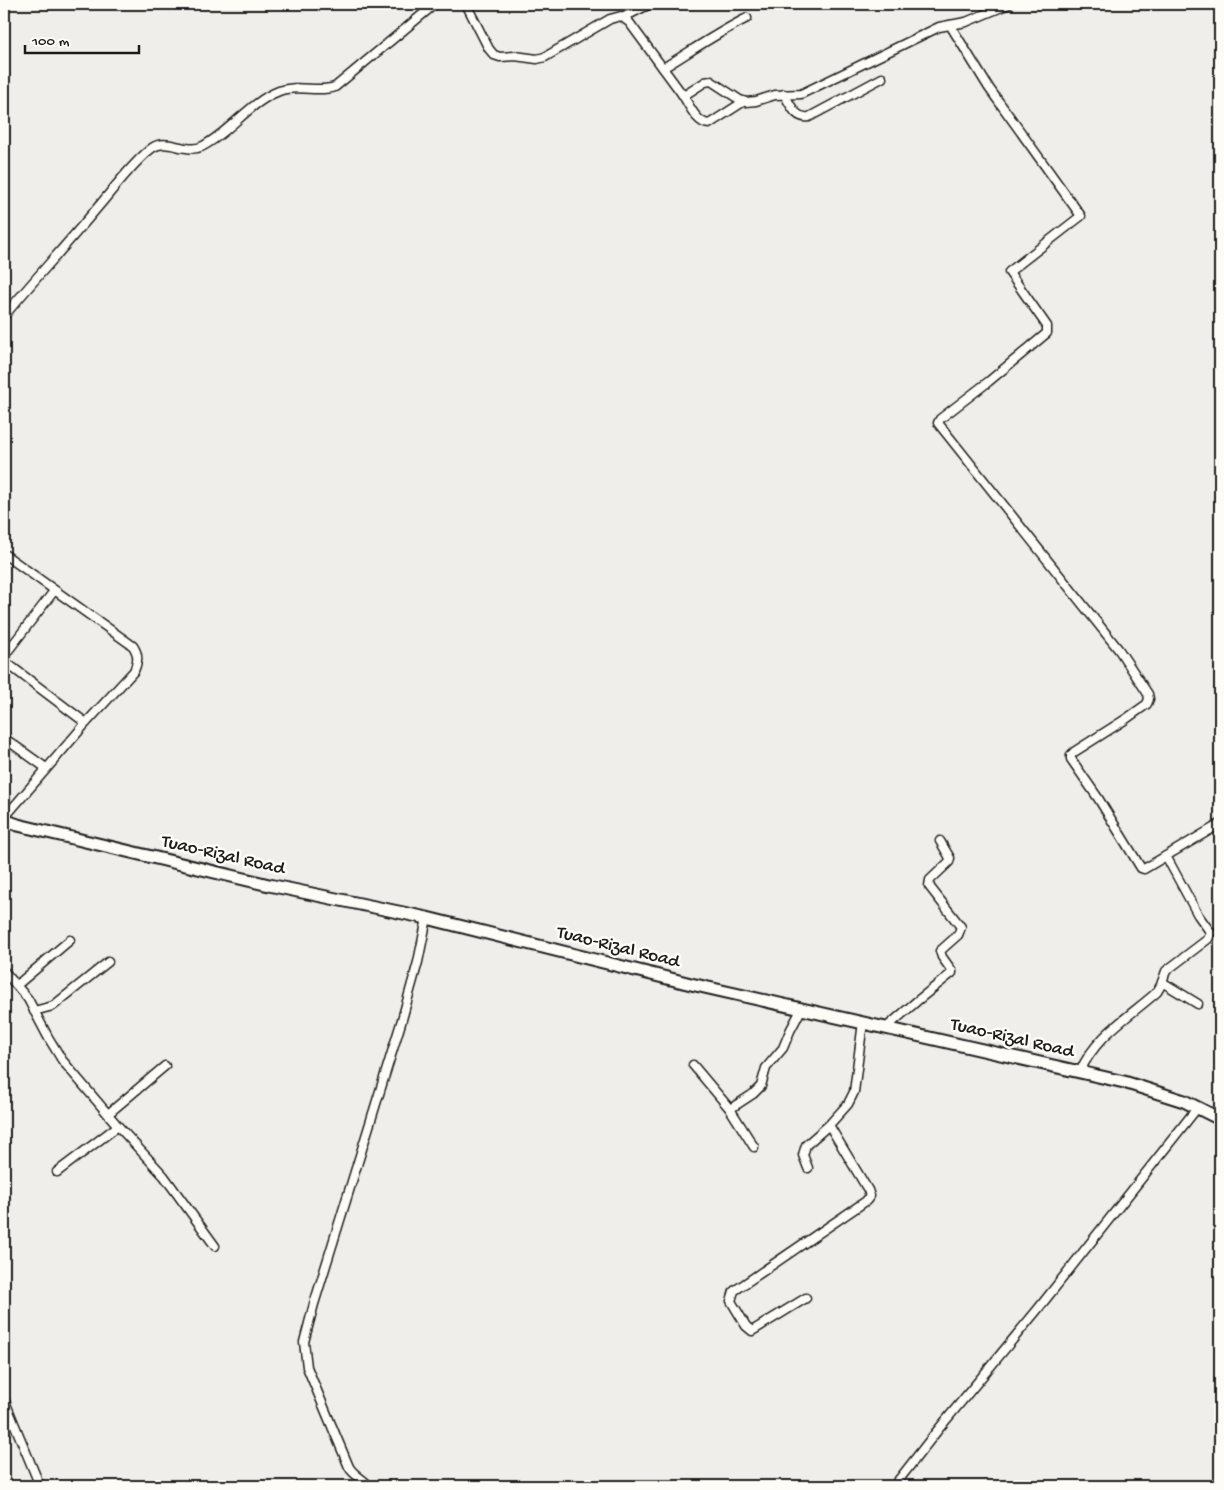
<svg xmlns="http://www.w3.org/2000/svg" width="1224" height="1490" font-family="'Gochi Hand',sans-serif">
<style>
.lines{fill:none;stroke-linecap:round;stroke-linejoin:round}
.street-casing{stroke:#1c1c1c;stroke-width:11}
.secondary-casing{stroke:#1c1c1c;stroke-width:15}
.street{stroke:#fdfcf7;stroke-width:8}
.secondary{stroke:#fdfcf7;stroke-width:11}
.labels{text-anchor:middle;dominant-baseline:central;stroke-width:5;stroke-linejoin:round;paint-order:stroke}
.street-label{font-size:19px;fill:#1c1c1c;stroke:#fdfcf7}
</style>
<rect width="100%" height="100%" fill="#f0eeea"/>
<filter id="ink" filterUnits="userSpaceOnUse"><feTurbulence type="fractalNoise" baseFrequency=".02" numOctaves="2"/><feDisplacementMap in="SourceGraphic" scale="10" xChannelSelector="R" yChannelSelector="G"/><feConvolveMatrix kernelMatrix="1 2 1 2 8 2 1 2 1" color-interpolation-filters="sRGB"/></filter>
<g filter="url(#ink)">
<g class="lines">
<g class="street-casing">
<g id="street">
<polyline points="466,4 489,49 494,55 500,57 515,56 537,59 545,57 610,19 621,16 629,22 682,94 685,95 705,82 711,81 740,100 746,102 756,101 775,95 801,94 939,27 966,22 1009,4"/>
<polyline points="624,17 650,4"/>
<path d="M950 25 989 88 1081 216 1009 272 1047 326V333L988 382 940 419 938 423 1119 650 1148 694 1149 699 1147 704 1126 719 1074 752 1071 755V759L1098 798 1141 868 1144 869 1166 856 1198 915 1211 933 1208 939 1166 971 1161 985 1157 992C1129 1017 1095 1036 1080 1072"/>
<path d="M663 68C691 51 717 33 747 18"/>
<path d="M682 94C689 104 696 123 709 124L743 102"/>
<path d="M784 94C791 105 795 119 809 117L882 78"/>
<path d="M4 316C35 279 67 244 98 207 112 191 134 161 152 148 167 137 186 155 203 146 230 132 250 102 279 91 298 84 318 93 335 87L435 4"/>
<path d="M4 554 133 646C139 655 138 661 134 671L86 723 4 818"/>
<polyline points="4,656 54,591"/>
<polyline points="4,661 86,723"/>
<polyline points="4,738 46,768"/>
<polyline points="1166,856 1220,824"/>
<polyline points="4,971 28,999 48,1037 62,1060 118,1126 164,1176 215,1246"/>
<polyline points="1162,982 1198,1004"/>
<polyline points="17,985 70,940"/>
<polyline points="34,1011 53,1006 108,962"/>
<polyline points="887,1027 917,1001 952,973 952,971 942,957 940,951 958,935 961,927 929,886 930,880 949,862 950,858 940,841"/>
<polyline points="693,1065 730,1109 754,1147"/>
<polyline points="730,1109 753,1094 761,1086 766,1068 783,1048 790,1031 802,1008"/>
<polyline points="108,1114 165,1066"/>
<polyline points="808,1168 803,1155 806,1145 829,1125 848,1104 854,1092 863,1022"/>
<polyline points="57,1172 118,1126"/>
<polyline points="806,1298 752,1331 746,1326 731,1301 734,1291 866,1201 870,1196 868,1190 829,1125"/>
<polyline points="4,1399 40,1486"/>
<path d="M369 1486C363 1478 354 1476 349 1467L307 1367 304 1342 314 1304 401 1023 418 962 427 918"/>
<polyline points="894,1486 937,1431 1038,1309 1198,1107"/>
</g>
</g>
<g class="secondary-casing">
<polyline id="secondary" points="4,820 18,825 269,885 427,918 691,984 1124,1082 1184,1101 1220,1119"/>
</g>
<use href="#street" class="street"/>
<use href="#secondary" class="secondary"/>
</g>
</g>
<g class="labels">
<g class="street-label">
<text transform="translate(223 856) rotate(13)">Tuao-Rizal Road</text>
<text transform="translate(618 948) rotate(14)">Tuao-Rizal Road</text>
<text transform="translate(1012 1039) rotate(13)">Tuao-Rizal Road</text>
</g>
</g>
<rect width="1224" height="1490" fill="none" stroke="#fdfcf7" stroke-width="20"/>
<rect x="10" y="10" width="1204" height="1470" fill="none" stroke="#1c1c1c" stroke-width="2" filter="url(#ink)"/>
<path d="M25 45v8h114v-8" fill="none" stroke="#1c1c1c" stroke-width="2.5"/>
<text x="32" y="45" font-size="15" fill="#1c1c1c" stroke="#fdfcf7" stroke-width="4" paint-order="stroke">100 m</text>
</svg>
